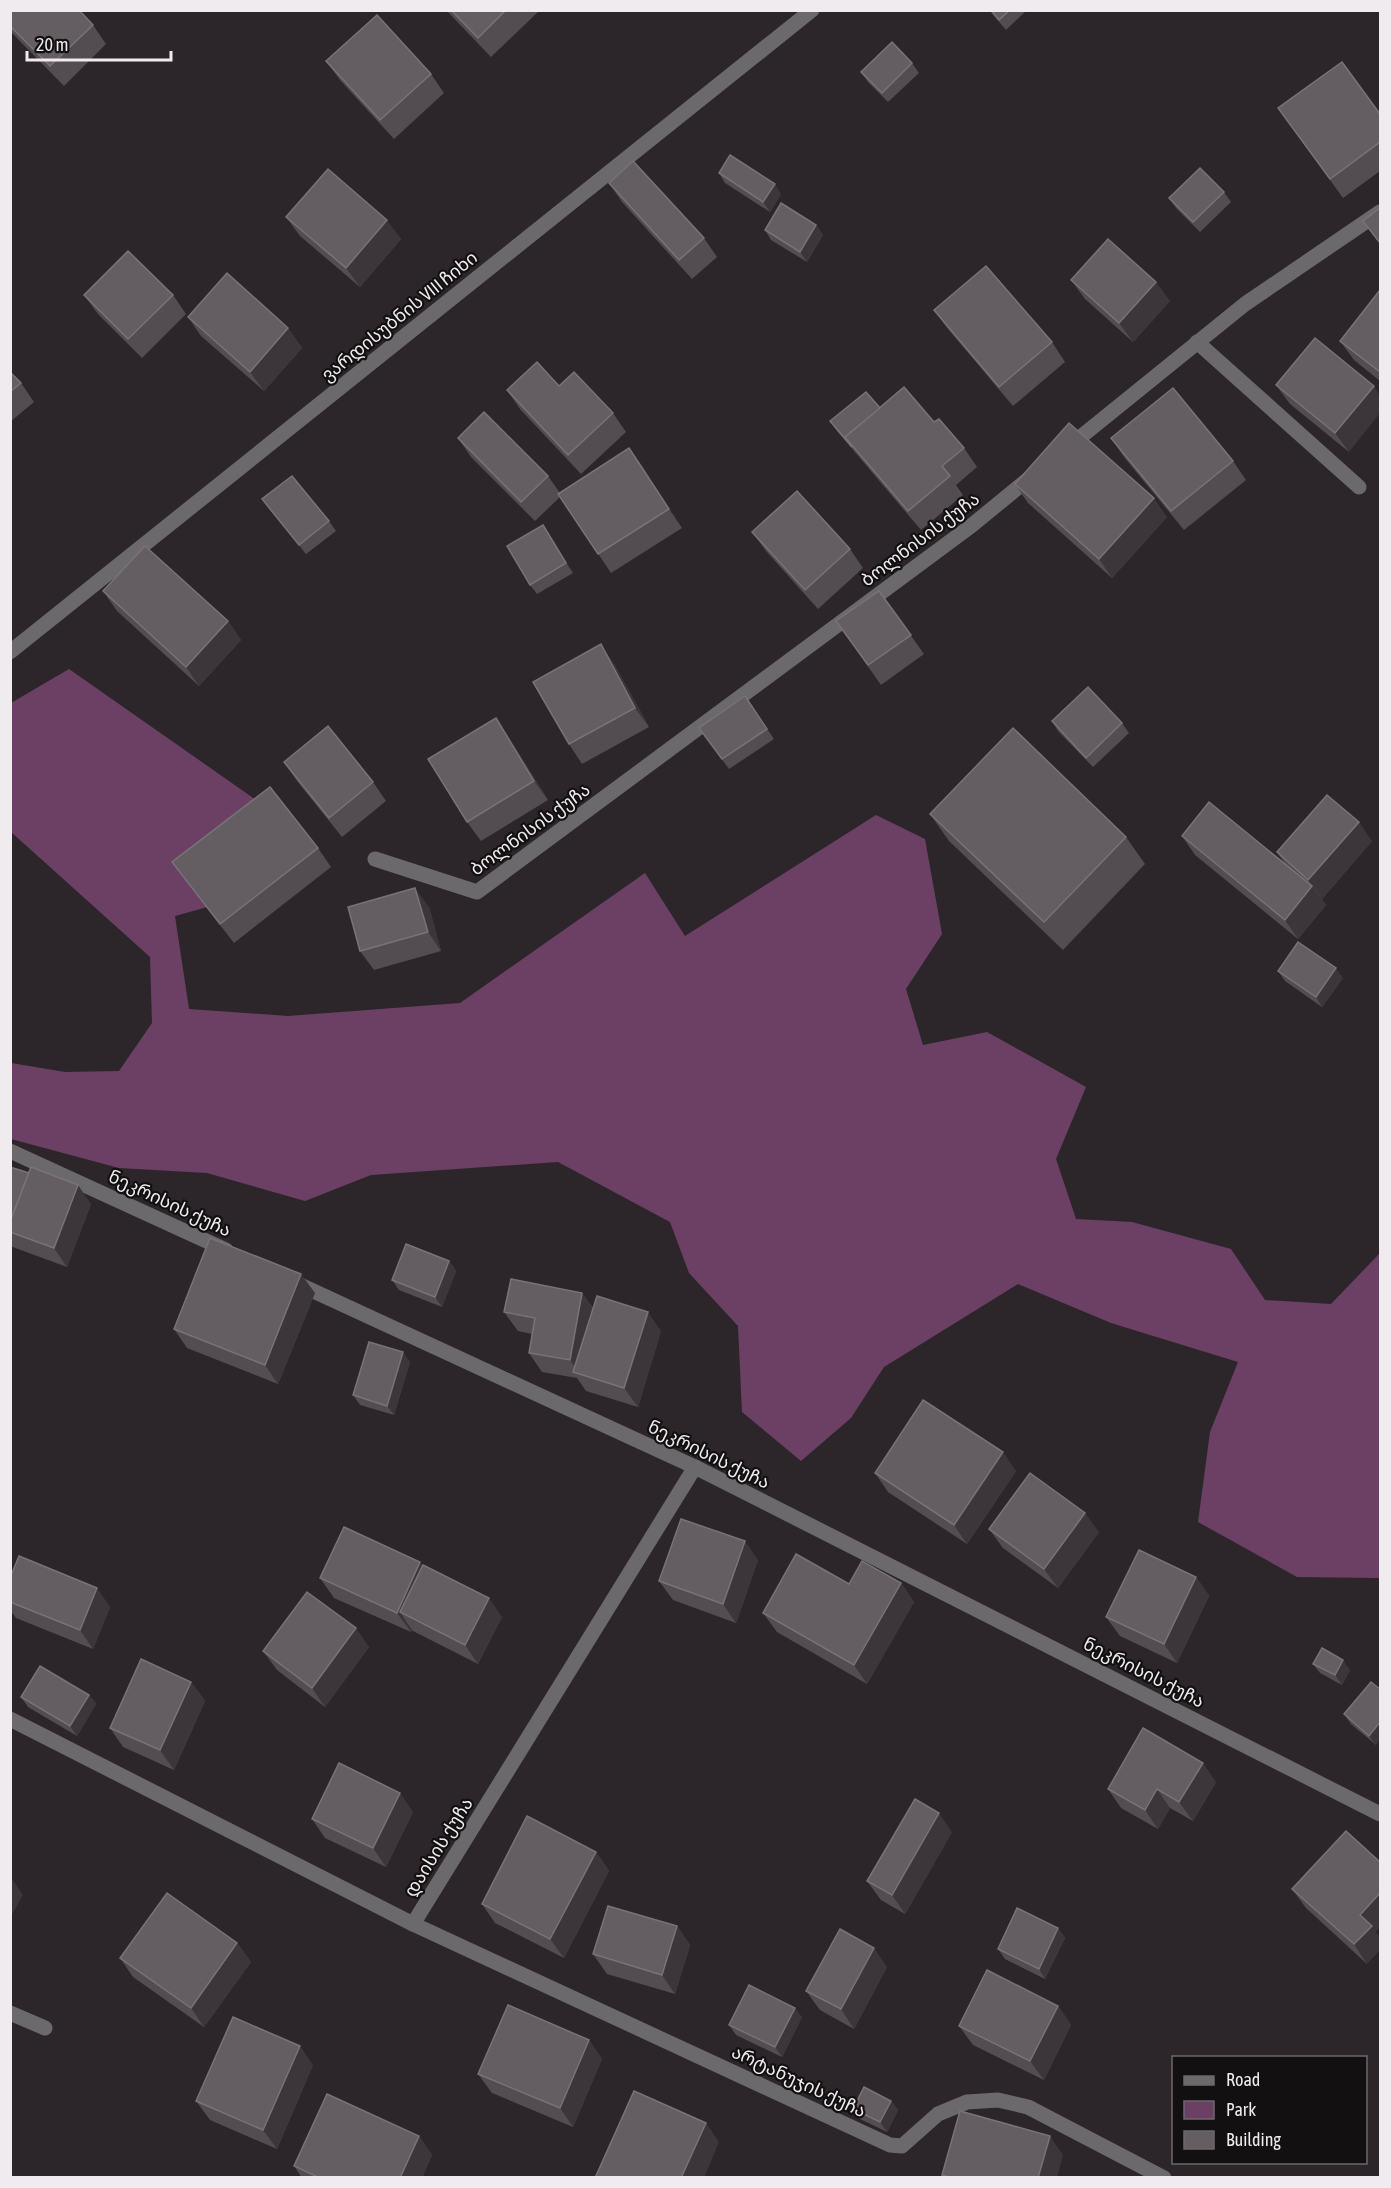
<svg xmlns="http://www.w3.org/2000/svg" width="1391" height="2188" font-family="'Asap Condensed','Noto Sans Georgian',sans-serif">
<style>
.green{fill:#6c4064}
.lines{fill:none;stroke-linecap:round;stroke-linejoin:round}
.service{stroke:#6c696c;stroke-width:15}
.minor{stroke:#6c696c;stroke-width:15}
.wall{fill:#534c51}
.shaded-wall{fill:#3c363b}
.building{fill:#645d62;stroke:#797378;stroke-width:1.5}
.labels{text-anchor:middle;dominant-baseline:central;stroke-width:4.5;stroke-linejoin:round;paint-order:stroke}
.street-label{font-size:18px;fill:#efebee;stroke:#131012}
</style>
<rect width="100%" height="100%" fill="#2c262b"/>
<polygon class="green" points="69,669 259,802 301,881 175,916 189,1009 288,1016 460,1003 645,873 685,936 876,815 925,839 942,934 906,989 923,1045 987,1032 1086,1087 1056,1159 1076,1219 1132,1222 1231,1249 1265,1300 1331,1304 1380,1253 1380,1578 1297,1577 1198,1522 1210,1432 1238,1362 1111,1323 1018,1284 884,1367 851,1418 801,1461 742,1412 738,1326 689,1273 670,1222 558,1162 371,1175 305,1201 207,1173 119,1168 11,1139 11,1063 65,1072 119,1071 152,1023 150,957 11,832 11,703"/>
<g class="lines">
<g class="service">
<polyline points="1197,342 1359,487"/>
<polyline points="10,2013 45,2028"/>
</g>
<g class="minor">
<polyline points="1067,448 1245,304 1380,212"/>
<polyline points="10,652 812,10"/>
<polyline points="375,859 477,892 971,526 1032,476"/>
<polyline points="10,1151 226,1250"/>
<polyline points="296,1283 695,1467 1380,1814"/>
<polyline points="10,1719 413,1924 890,2145 902,2146 938,2114 967,2102 998,2100 1028,2107 1164,2178"/>
<polyline points="413,1924 695,1467"/>
</g>
</g>
<g class="wall">
<polygon points="10,10 93,25 106,44 64,86 10,31"/>
<polygon points="446,10 540,10 491,57"/>
<polygon points="989,10 1027,10 1006,30"/>
<polygon points="326,61 431,74 444,93 394,139 340,80"/>
<polygon points="912,63 919,73 888,102 868,82 861,72"/>
<polygon points="1278,108 1380,114 1380,171 1343,198"/>
<polygon points="719,173 781,194 770,212 725,183"/>
<polygon points="609,183 704,238 717,257 692,279 622,202"/>
<polygon points="1224,192 1231,202 1200,232 1176,208 1169,198"/>
<polygon points="286,217 401,239 360,287 300,236"/>
<polygon points="816,225 823,235 807,262 771,240 765,230"/>
<polygon points="1071,280 1170,301 1133,342 1085,299"/>
<polygon points="1380,290 1380,381 1354,360 1340,341"/>
<polygon points="84,295 173,295 186,314 142,358 98,314"/>
<polygon points="934,310 1052,342 1065,362 1013,406 948,329"/>
<polygon points="188,317 288,328 302,348 264,391 201,336"/>
<polygon points="1315,338 1349,452 1290,404 1276,385"/>
<polygon points="10,372 21,383 34,402 10,422"/>
<polygon points="559,386 613,413 626,432 581,474 520,409 507,390"/>
<polygon points="880,408 934,422 964,448 977,467 956,485 963,495 921,530 837,431 830,421"/>
<polygon points="458,438 548,476 560,493 629,448 682,528 611,573 560,497 535,521 471,457"/>
<polygon points="1111,438 1233,461 1246,480 1184,530 1124,457"/>
<polygon points="1015,484 1167,517 1112,578 1028,503"/>
<polygon points="262,499 329,521 336,531 306,554"/>
<polygon points="543,525 573,573 537,594 530,585"/>
<polygon points="752,532 850,549 863,568 818,609 766,551"/>
<polygon points="103,591 228,621 241,640 199,686 117,611"/>
<polygon points="879,591 924,654 881,685 836,621"/>
<polygon points="614,664 649,727 582,764 569,744"/>
<polygon points="745,696 774,739 729,769 699,728"/>
<polygon points="496,718 509,738 548,800 481,841 467,822"/>
<polygon points="1052,721 1122,723 1129,733 1093,767 1058,731"/>
<polygon points="284,762 373,782 386,801 342,837 297,781"/>
<polygon points="930,814 1126,837 1145,864 1063,950 949,841"/>
<polygon points="1182,836 1285,864 1277,852 1372,841 1322,899 1320,897 1326,905 1298,939 1195,855"/>
<polygon points="318,848 331,867 234,943 186,881 172,862"/>
<polygon points="429,907 441,951 374,970 360,951"/>
<polygon points="1278,971 1343,978 1322,1007 1285,981"/>
<polygon points="10,1167 91,1204 67,1267 10,1246"/>
<polygon points="449,1261 456,1271 442,1307 399,1290 392,1280"/>
<polygon points="315,1293 278,1384 187,1348 174,1329"/>
<polygon points="582,1293 593,1308 661,1331 638,1407 586,1391 577,1378 542,1372 529,1353 532,1334 518,1331 504,1312"/>
<polygon points="410,1362 394,1415 360,1405 353,1395"/>
<polygon points="1016,1471 967,1544 888,1492 875,1473"/>
<polygon points="989,1529 1099,1532 1058,1588 1003,1548"/>
<polygon points="758,1560 736,1623 673,1600 659,1581"/>
<polygon points="423,1566 502,1617 478,1664 413,1631 412,1630 411,1632 334,1598 320,1578"/>
<polygon points="1196,1577 1209,1596 1177,1663 1120,1636 1106,1617"/>
<polygon points="10,1578 110,1607 93,1649 16,1618 10,1610"/>
<polygon points="901,1583 914,1602 867,1684 777,1632 763,1613 849,1584"/>
<polygon points="369,1647 325,1707 277,1670 263,1651"/>
<polygon points="1313,1664 1350,1670 1342,1685 1320,1673"/>
<polygon points="191,1682 205,1701 174,1770 123,1747 110,1728"/>
<polygon points="1380,1689 1376,1745 1351,1724 1344,1714"/>
<polygon points="89,1695 96,1704 77,1736 28,1707 21,1697"/>
<polygon points="1216,1782 1193,1821 1170,1808 1158,1829 1121,1808 1108,1789"/>
<polygon points="413,1812 386,1867 325,1838 312,1819"/>
<polygon points="952,1832 905,1914 881,1900 867,1881"/>
<polygon points="596,1852 609,1871 564,1958 495,1923 482,1904"/>
<polygon points="1292,1889 1376,1932 1367,1964 1306,1908"/>
<polygon points="677,1926 690,1945 675,1994 607,1974 593,1954"/>
<polygon points="1058,1928 1065,1938 1045,1979 1005,1959 998,1949"/>
<polygon points="237,1943 251,1962 204,2027 133,1977 120,1958"/>
<polygon points="887,1967 854,2029 820,2010 806,1991"/>
<polygon points="1058,2006 1071,2025 1044,2080 973,2045 959,2026"/>
<polygon points="802,2017 782,2057 736,2035 729,2025"/>
<polygon points="589,2040 602,2059 573,2127 492,2093 478,2074"/>
<polygon points="313,2065 277,2149 210,2120 196,2101"/>
<polygon points="891,2101 898,2110 887,2132 860,2119 853,2109"/>
<polygon points="419,2136 432,2155 422,2178 302,2178 294,2166"/>
</g>
<g class="shaded-wall">
<polygon points="775,184 781,194 770,212 763,202"/>
<polygon points="387,220 401,239 360,287 346,268"/>
<polygon points="816,225 823,235 807,262 800,252"/>
<polygon points="1156,282 1170,301 1133,342 1119,323"/>
<polygon points="288,328 302,348 264,391 250,372"/>
<polygon points="1374,386 1380,396 1380,413 1349,452 1335,433"/>
<polygon points="629,448 643,467 682,528 669,509"/>
<polygon points="1154,498 1167,517 1112,578 1099,559"/>
<polygon points="543,525 550,535 573,573 566,563"/>
<polygon points="228,621 241,640 199,686 186,667"/>
<polygon points="601,644 614,664 649,727 635,708"/>
<polygon points="496,718 509,738 548,800 534,781"/>
<polygon points="1359,822 1372,841 1322,899 1308,880"/>
<polygon points="1312,886 1326,905 1298,939 1285,920"/>
<polygon points="415,888 429,907 441,951 428,932"/>
<polygon points="1336,968 1343,978 1322,1007 1316,997"/>
<polygon points="78,1185 91,1204 67,1267 54,1248"/>
<polygon points="449,1261 456,1271 442,1307 435,1297"/>
<polygon points="301,1274 315,1293 278,1384 265,1365"/>
<polygon points="582,1293 596,1312 580,1374 570,1360"/>
<polygon points="648,1312 661,1331 638,1407 624,1388"/>
<polygon points="403,1352 410,1362 394,1415 387,1406"/>
<polygon points="1003,1452 1016,1471 967,1544 954,1525"/>
<polygon points="1085,1513 1099,1532 1058,1588 1044,1569"/>
<polygon points="745,1541 758,1560 736,1623 723,1604"/>
<polygon points="420,1562 434,1581 400,1612 412,1630 411,1632 397,1613"/>
<polygon points="1196,1577 1209,1596 1177,1663 1164,1644"/>
<polygon points="901,1583 914,1602 867,1684 854,1665"/>
<polygon points="97,1588 110,1607 93,1649 80,1630"/>
<polygon points="489,1598 502,1617 478,1664 465,1645"/>
<polygon points="356,1628 369,1647 325,1707 312,1688"/>
<polygon points="1343,1660 1350,1670 1342,1685 1335,1675"/>
<polygon points="191,1682 205,1701 174,1770 160,1750"/>
<polygon points="89,1695 96,1704 77,1736 70,1726"/>
<polygon points="1380,1722 1380,1740 1376,1745 1369,1736"/>
<polygon points="1203,1763 1216,1782 1193,1821 1179,1802"/>
<polygon points="1157,1789 1170,1808 1158,1829 1145,1810"/>
<polygon points="400,1793 413,1812 386,1867 373,1848"/>
<polygon points="939,1813 952,1832 905,1914 892,1895"/>
<polygon points="596,1852 609,1871 564,1958 550,1939"/>
<polygon points="10,1876 23,1895 10,1918"/>
<polygon points="1380,1893 1380,1927 1376,1932 1380,1938 1380,1950 1367,1964 1354,1944 1360,1915"/>
<polygon points="677,1926 690,1945 675,1994 662,1975"/>
<polygon points="1058,1928 1065,1938 1045,1979 1039,1969"/>
<polygon points="237,1943 251,1962 204,2027 191,2008"/>
<polygon points="874,1948 887,1967 854,2029 841,2009"/>
<polygon points="1058,2006 1071,2025 1044,2080 1030,2061"/>
<polygon points="795,2008 802,2017 782,2057 775,2047"/>
<polygon points="589,2040 602,2059 573,2127 560,2108"/>
<polygon points="300,2046 313,2065 277,2149 263,2130"/>
<polygon points="891,2101 898,2110 887,2132 880,2122"/>
<polygon points="706,2123 719,2142 704,2178 681,2178"/>
<polygon points="419,2136 432,2155 422,2178 400,2178"/>
<polygon points="1050,2136 1063,2155 1057,2178 1038,2178"/>
</g>
<g class="building">
<polygon points="10,10 79,10 93,25 50,66 10,26"/>
<polygon points="451,10 506,10 478,38"/>
<polygon points="991,10 1010,10 999,20"/>
<polygon points="377,15 431,74 380,120 326,61"/>
<polygon points="892,42 912,63 882,93 861,72"/>
<polygon points="1342,62 1380,114 1380,142 1330,179 1278,108"/>
<polygon points="730,155 775,184 763,202 719,173"/>
<polygon points="633,161 704,238 679,260 609,183"/>
<polygon points="1200,168 1224,192 1193,222 1169,198"/>
<polygon points="328,169 387,220 346,268 286,217"/>
<polygon points="781,203 816,225 800,252 765,230"/>
<polygon points="1380,208 1380,243 1363,221"/>
<polygon points="1108,239 1156,282 1119,323 1071,280"/>
<polygon points="128,251 173,295 128,339 84,295"/>
<polygon points="986,266 1052,342 999,387 934,310"/>
<polygon points="227,273 288,328 250,372 188,317"/>
<polygon points="1380,290 1380,372 1340,341"/>
<polygon points="1315,338 1374,386 1335,433 1276,385"/>
<polygon points="537,362 559,386 574,372 613,413 568,455 507,390"/>
<polygon points="10,372 21,383 10,392"/>
<polygon points="904,387 934,422 939,419 964,448 942,466 950,476 908,511 845,437"/>
<polygon points="1173,388 1233,461 1171,511 1111,438"/>
<polygon points="866,392 880,408 845,437 852,447 830,421"/>
<polygon points="484,412 548,476 521,502 458,438"/>
<polygon points="1069,423 1154,498 1099,559 1015,484"/>
<polygon points="629,448 669,509 598,554 558,494"/>
<polygon points="292,476 329,521 299,545 262,499"/>
<polygon points="797,491 850,549 805,590 752,532"/>
<polygon points="543,525 566,563 530,585 507,546"/>
<polygon points="145,546 228,621 186,667 103,591"/>
<polygon points="879,591 911,635 868,665 836,621"/>
<polygon points="601,644 635,708 569,744 533,682"/>
<polygon points="1088,687 1122,723 1086,758 1052,721"/>
<polygon points="745,696 767,729 722,759 699,728"/>
<polygon points="496,718 534,781 467,822 428,759"/>
<polygon points="328,726 373,782 329,818 284,762"/>
<polygon points="1013,728 1126,837 1044,922 930,814"/>
<polygon points="270,787 318,848 220,924 172,862"/>
<polygon points="1327,795 1359,822 1308,880 1277,852"/>
<polygon points="1209,802 1312,886 1285,920 1182,836"/>
<polygon points="415,888 428,932 360,951 348,907"/>
<polygon points="1298,942 1336,968 1316,997 1278,971"/>
<polygon points="10,1167 29,1173 10,1222"/>
<polygon points="31,1167 78,1185 54,1248 10,1232 10,1222"/>
<polygon points="210,1238 301,1274 265,1365 174,1329"/>
<polygon points="406,1244 449,1261 435,1297 392,1280"/>
<polygon points="511,1279 582,1293 570,1360 529,1353 535,1318 504,1312"/>
<polygon points="597,1296 648,1312 624,1388 573,1372"/>
<polygon points="369,1342 403,1352 387,1406 353,1395"/>
<polygon points="923,1400 1003,1452 954,1525 875,1473"/>
<polygon points="1030,1473 1085,1513 1044,1569 989,1529"/>
<polygon points="681,1519 745,1541 723,1604 659,1581"/>
<polygon points="344,1527 420,1562 397,1613 320,1578"/>
<polygon points="1139,1550 1196,1577 1164,1644 1106,1617"/>
<polygon points="796,1554 849,1584 862,1561 901,1583 854,1665 763,1613"/>
<polygon points="19,1556 97,1588 80,1630 10,1602 10,1578"/>
<polygon points="423,1565 489,1598 465,1645 400,1612"/>
<polygon points="307,1592 356,1628 312,1688 263,1651"/>
<polygon points="1322,1648 1343,1660 1335,1675 1313,1664"/>
<polygon points="141,1659 191,1682 160,1750 110,1728"/>
<polygon points="40,1666 89,1695 70,1726 21,1697"/>
<polygon points="1371,1682 1380,1689 1380,1722 1369,1736 1344,1714"/>
<polygon points="1143,1728 1203,1763 1179,1802 1157,1789 1145,1810 1108,1789"/>
<polygon points="339,1763 400,1793 373,1848 312,1819"/>
<polygon points="915,1799 939,1813 892,1895 867,1881"/>
<polygon points="527,1816 596,1852 550,1939 482,1904"/>
<polygon points="1346,1831 1380,1862 1380,1893 1360,1915 1372,1926 1354,1944 1292,1889"/>
<polygon points="167,1893 237,1943 191,2008 120,1958"/>
<polygon points="608,1906 677,1926 662,1975 593,1954"/>
<polygon points="1017,1908 1058,1928 1039,1969 998,1949"/>
<polygon points="840,1929 874,1948 841,2009 806,1991"/>
<polygon points="987,1970 1058,2006 1030,2061 959,2026"/>
<polygon points="749,1985 795,2008 775,2047 729,2025"/>
<polygon points="508,2005 589,2040 560,2108 478,2074"/>
<polygon points="233,2017 300,2046 263,2130 196,2101"/>
<polygon points="864,2087 891,2101 880,2122 853,2109"/>
<polygon points="634,2091 706,2123 681,2178 595,2178"/>
<polygon points="327,2094 419,2136 400,2178 320,2178 294,2166"/>
<polygon points="960,2111 1050,2136 1038,2178 951,2178 942,2175"/>
</g>
<g class="labels">
<g class="street-label">
<text transform="translate(399 316) rotate(-39)">ვარდისუბნის VIII ჩიხი</text>
<text transform="translate(920 539) rotate(-37)">ბოლნისის ქუჩა</text>
<text transform="translate(530 829) rotate(-36)">ბოლნისის ქუჩა</text>
<text transform="translate(170 1203) rotate(25)">ნეკრისის ქუჩა</text>
<text transform="translate(709 1454) rotate(26)">ნეკრისის ქუჩა</text>
<text transform="translate(1144 1672) rotate(27)">ნეკრისის ქუჩა</text>
<text transform="translate(438 1847) rotate(-58)">დაისის ქუჩა</text>
<text transform="translate(799 2081) rotate(25)">არტანუჯის ქუჩა</text>
</g>
</g>
<rect width="1391" height="2188" fill="none" stroke="#efebee" stroke-width="24"/>
<rect x="1172" y="2056" width="195" height="108" fill="#131012" stroke="#6b686a" stroke-width="1.5"/>
<rect x="1184" y="2076" width="30" height="9" fill="#6c696c" stroke="#6b686a" stroke-width="1.5"/>
<text x="1226" y="2086" font-size="18" fill="#efebee">Road</text>
<rect x="1184" y="2101" width="30" height="18" fill="#6c4064" stroke="#6b686a" stroke-width="1.5"/>
<text x="1226" y="2116" font-size="18" fill="#efebee">Park</text>
<rect x="1184" y="2131" width="30" height="18" fill="#645d62" stroke="#6b686a" stroke-width="1.5"/>
<text x="1226" y="2146" font-size="18" fill="#efebee">Building</text>
<path d="M27 51v9h144v-9" fill="none" stroke="#efebee" stroke-width="3"/>
<text x="36" y="51" font-size="18" fill="#efebee" stroke="#131012" stroke-width="4.5" paint-order="stroke">20 m</text>
</svg>
